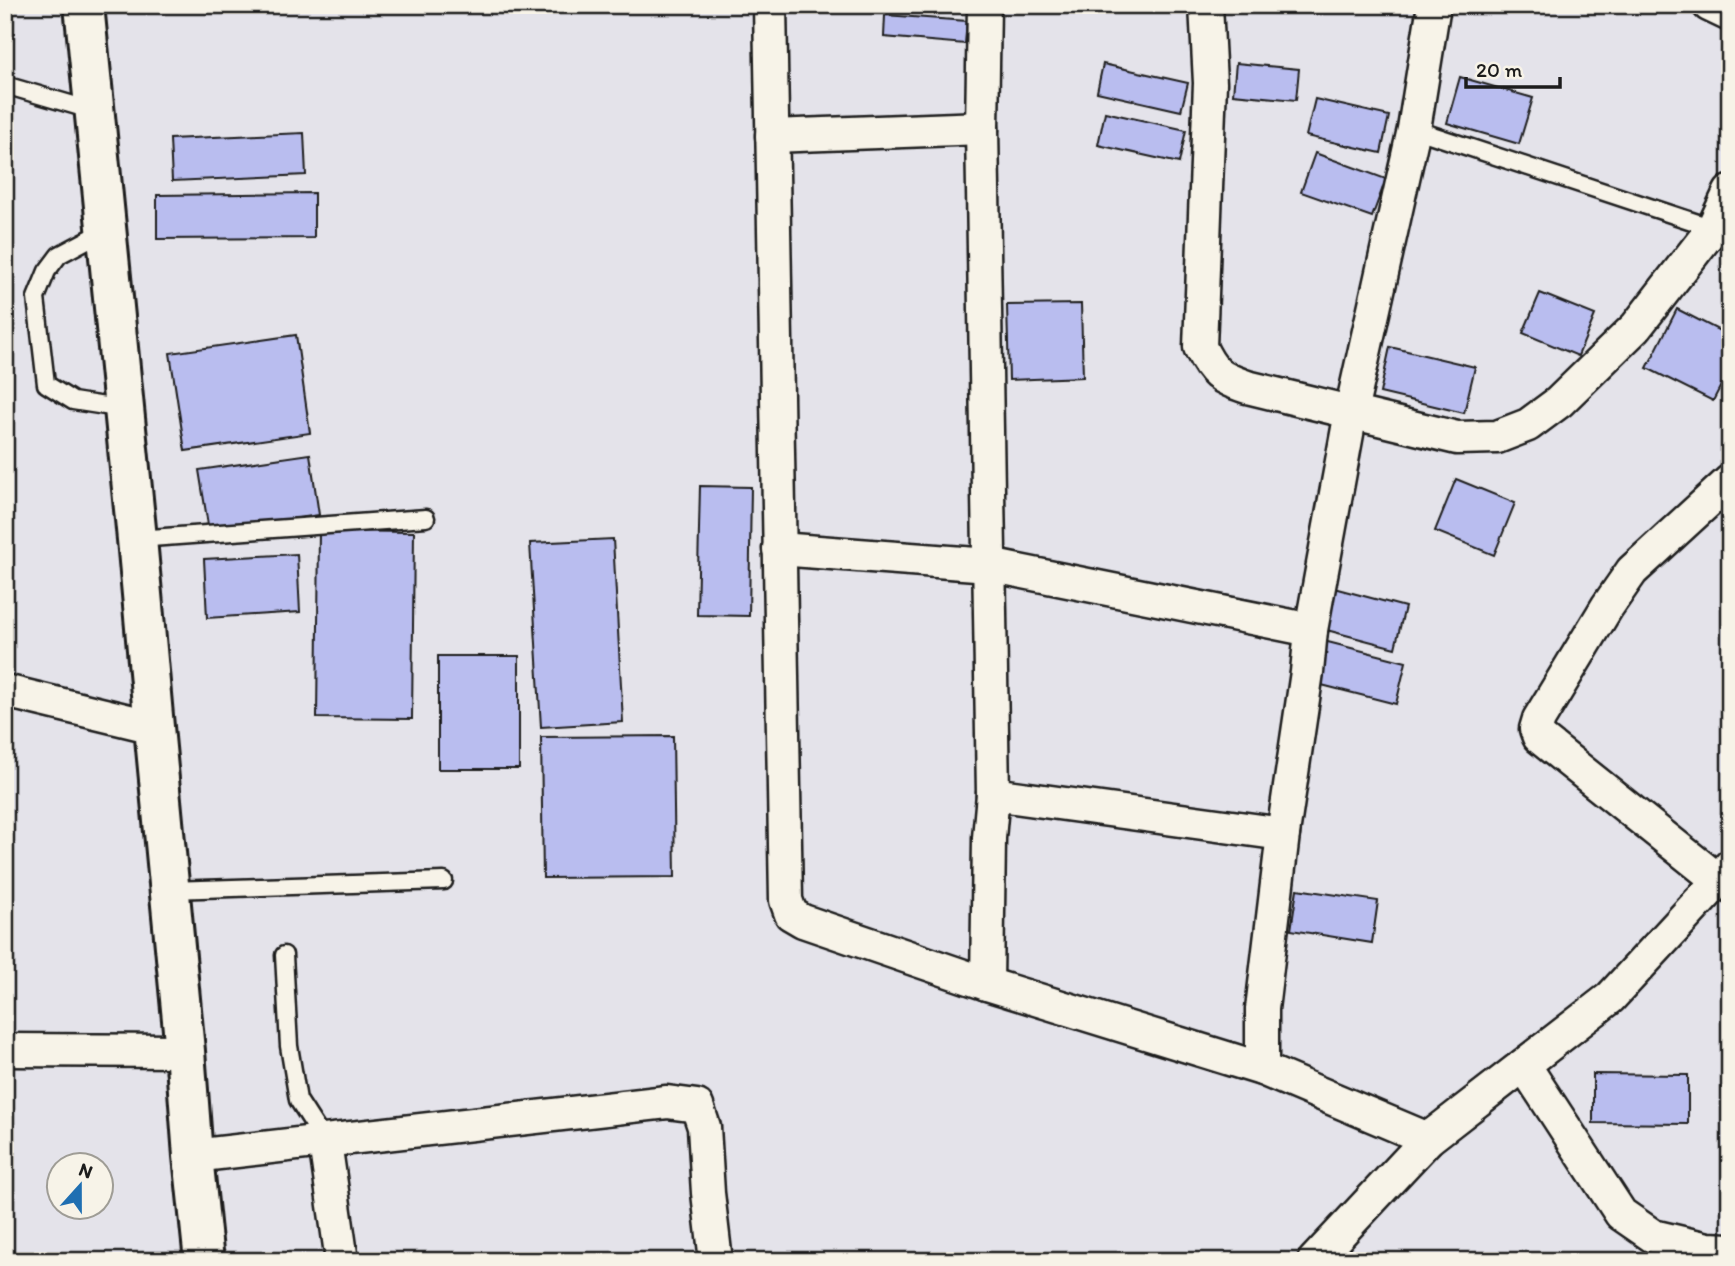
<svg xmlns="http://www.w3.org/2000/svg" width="1735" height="1266" font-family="Itim,sans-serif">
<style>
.building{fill:#b9bdef;stroke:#1c1c1c;stroke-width:2}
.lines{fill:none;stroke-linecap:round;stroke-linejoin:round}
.service-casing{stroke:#1c1c1c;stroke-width:21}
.minor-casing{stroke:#1c1c1c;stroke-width:37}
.secondary-casing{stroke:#1c1c1c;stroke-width:44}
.service{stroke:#f7f3e8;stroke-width:16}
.minor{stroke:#f7f3e8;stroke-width:32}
.secondary{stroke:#f7f3e8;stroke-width:38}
</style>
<rect width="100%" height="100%" fill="#e4e3ea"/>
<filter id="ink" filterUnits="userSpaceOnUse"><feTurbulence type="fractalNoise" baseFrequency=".0143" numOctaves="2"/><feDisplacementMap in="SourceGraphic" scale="14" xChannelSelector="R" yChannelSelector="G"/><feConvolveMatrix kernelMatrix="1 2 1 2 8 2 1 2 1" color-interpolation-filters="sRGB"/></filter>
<g filter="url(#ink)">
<g class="building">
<polygon points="894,5 959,5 958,9"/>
<polygon points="885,15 967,21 965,44 884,37"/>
<polygon points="1236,63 1299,69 1296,100 1233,94"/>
<polygon points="1103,64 1188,83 1181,111 1097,92"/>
<polygon points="1460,77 1533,98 1519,144 1447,123"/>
<polygon points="1315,99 1389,116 1381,153 1306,136"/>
<polygon points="1105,112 1186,130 1179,163 1098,145"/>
<polygon points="304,133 306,175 172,181 170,139"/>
<polygon points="1315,153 1386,179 1372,217 1301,192"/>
<polygon points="314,193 314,238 157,239 157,195"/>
<polygon points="1540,293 1595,315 1578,356 1523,333"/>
<polygon points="1081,304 1083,377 1009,380 1007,305"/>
<polygon points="1677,309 1730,336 1730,368 1713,401 1647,368"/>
<polygon points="296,335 310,433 185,451 170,353"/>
<polygon points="1390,347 1475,367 1464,413 1380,393"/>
<polygon points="310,454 319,515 209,531 199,470"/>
<polygon points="1456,479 1515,503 1494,555 1435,531"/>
<polygon points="700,486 751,487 749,616 697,615"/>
<polygon points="319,531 414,532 412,719 317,718"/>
<polygon points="613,539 623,722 541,727 530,543"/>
<polygon points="297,554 300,612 207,618 204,559"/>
<polygon points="1330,587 1405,607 1395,648 1319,628"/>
<polygon points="1316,639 1406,662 1396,704 1306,681"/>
<rect x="438" y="656" width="81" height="113"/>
<polygon points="673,736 675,877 543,878 541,737"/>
<polygon points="1297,889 1378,901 1372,943 1291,930"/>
<polygon points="1593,1074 1688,1075 1688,1124 1593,1123"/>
</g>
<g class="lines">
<g class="service-casing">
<g id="service">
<polyline points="5,85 94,111"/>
<polyline points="1414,129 1713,228"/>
<polyline points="104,231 59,255 47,271 36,298 46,384 73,401 124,409"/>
<polyline points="137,539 426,518"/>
<polyline points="170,890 444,881"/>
<polyline points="284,955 289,1046 298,1100 325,1142"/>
</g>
</g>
<g class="minor-casing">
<g id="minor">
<polyline points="770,5 786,900 791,914 803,921 987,984 1262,1069 1428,1139"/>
<polyline points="984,5 982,128 993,794 989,838 987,984"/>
<path d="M1206 5 1210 83 1200 347C1213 374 1219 377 1247 387L1457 438 1497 437 1528 425 1559 402 1636 327 1713 228 1730 192"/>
<polyline points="1709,5 1730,15"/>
<polyline points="772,136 982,128"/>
<polyline points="779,549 989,565 1311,630"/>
<polyline points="5,691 154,727"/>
<polyline points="993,794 1283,834"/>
<polyline points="1718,880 1539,737 1536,729 1539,719 1607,607 1632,571 1730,481"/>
<polyline points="5,1050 185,1051"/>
<polyline points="1524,1065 1621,1214 1653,1236 1708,1249 1730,1250"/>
<polyline points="1262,1069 1262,1009 1283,834 1307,672 1311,630 1351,412 1414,129 1434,5"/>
<polyline points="325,1142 342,1261"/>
<polyline points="193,1156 667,1102 697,1106 704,1127 708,1193 716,1261"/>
<polyline points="1314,1261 1428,1139 1610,998 1708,892 1730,866"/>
</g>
</g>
<g class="secondary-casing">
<polyline id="secondary" points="84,5 137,539 154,727 185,1051 193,1156 204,1261"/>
</g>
<use href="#service" class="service"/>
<use href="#minor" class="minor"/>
<use href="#secondary" class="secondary"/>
</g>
</g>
<rect width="1735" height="1266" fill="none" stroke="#f7f3e8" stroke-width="28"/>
<rect x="14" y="14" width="1707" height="1238" fill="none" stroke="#1c1c1c" stroke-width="2.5" filter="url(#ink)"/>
<g transform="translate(80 1186) rotate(21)"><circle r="33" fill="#f7f3e8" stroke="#9f9d96" stroke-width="2"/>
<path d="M0-5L12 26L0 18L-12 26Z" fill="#1f6fb2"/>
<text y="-10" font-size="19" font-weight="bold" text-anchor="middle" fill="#1c1c1c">N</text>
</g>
<path d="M1466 77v10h94v-10" fill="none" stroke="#1c1c1c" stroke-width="3.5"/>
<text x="1476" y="77" font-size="21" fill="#1c1c1c" stroke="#f7f3e8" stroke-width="5" paint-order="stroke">20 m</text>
</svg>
